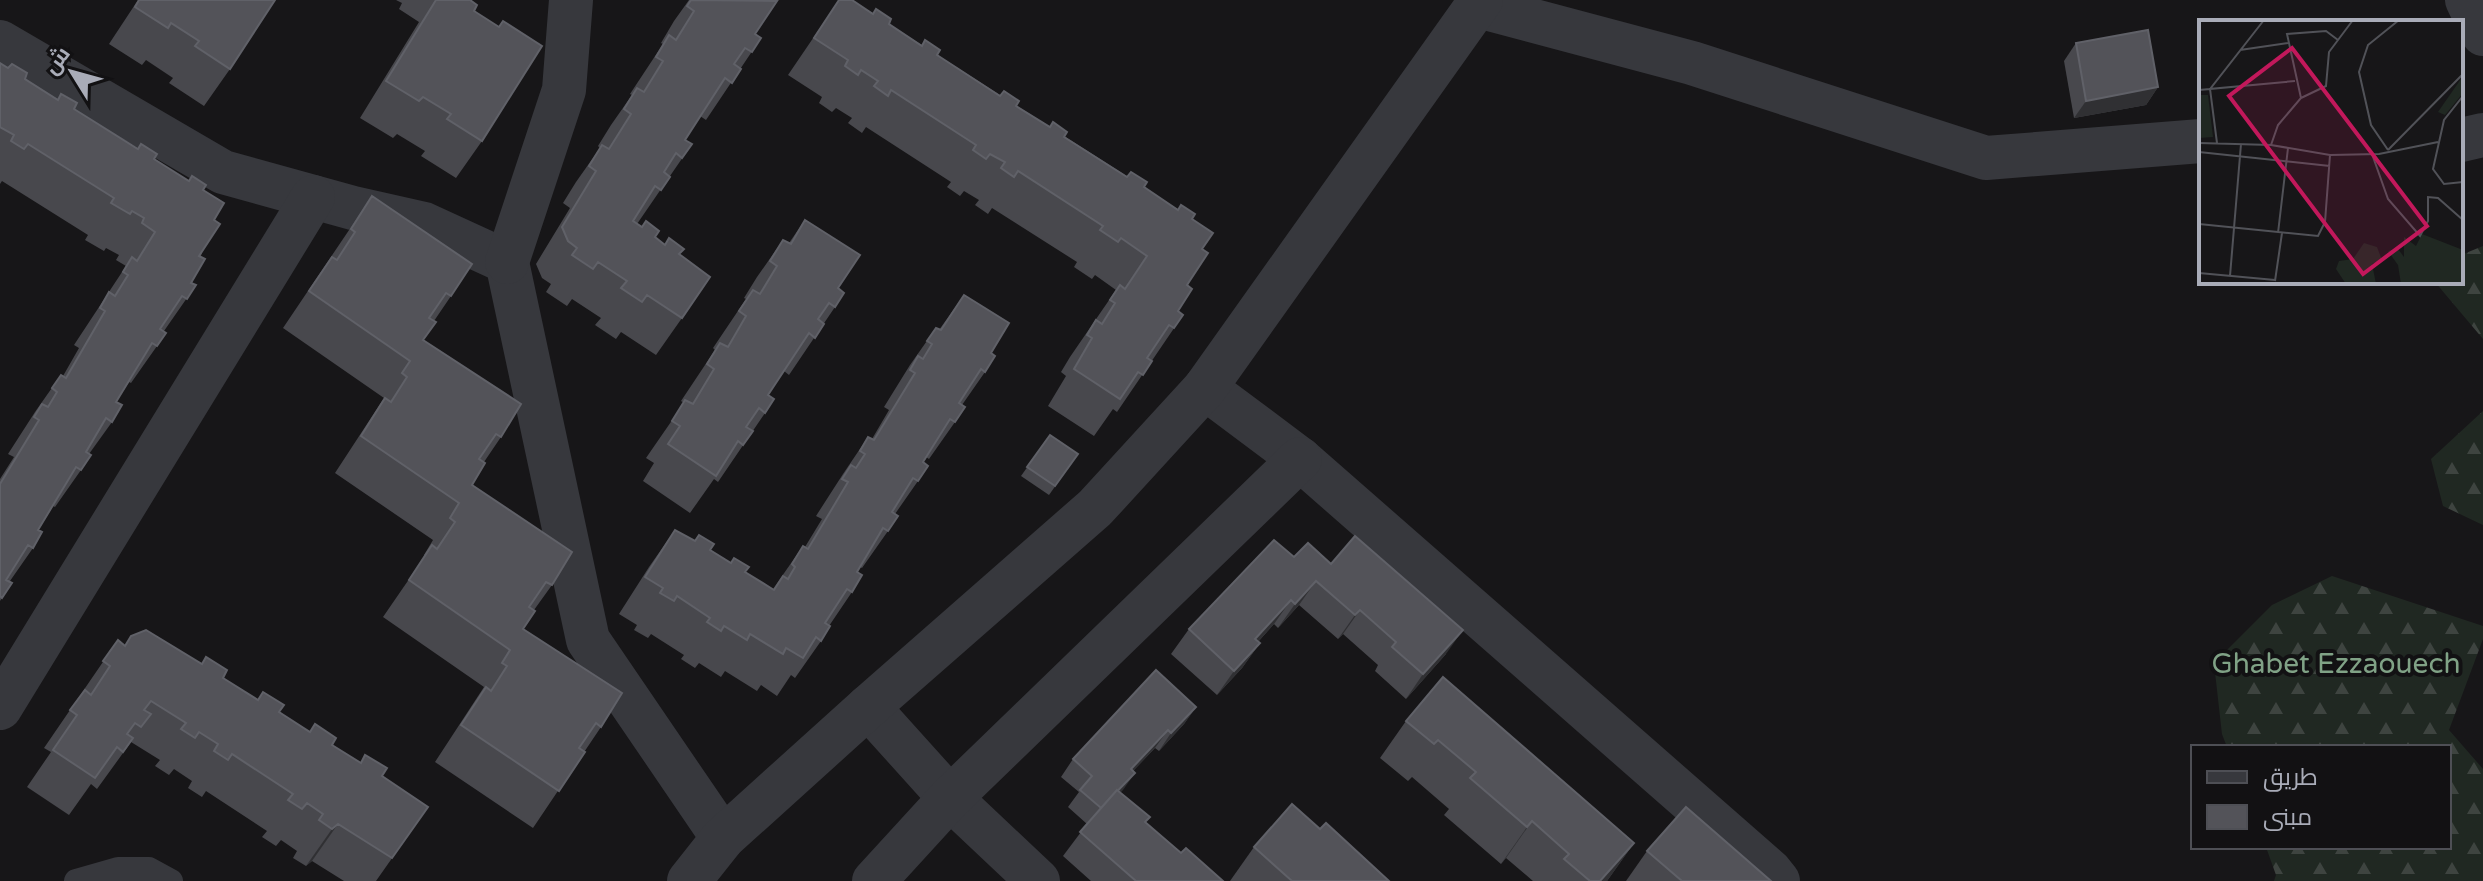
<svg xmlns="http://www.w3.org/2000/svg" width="2483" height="881" font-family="'Varela Round',Cairo,sans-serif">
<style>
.forest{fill:url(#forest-firs)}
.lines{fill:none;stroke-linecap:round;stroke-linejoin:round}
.service{stroke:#37383d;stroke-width:24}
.minor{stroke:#37383d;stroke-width:44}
.tertiary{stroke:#37383d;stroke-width:44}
.wall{fill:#48484d}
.shaded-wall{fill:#303033}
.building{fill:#535359;stroke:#606168;stroke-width:2}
.labels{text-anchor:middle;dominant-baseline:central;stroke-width:8;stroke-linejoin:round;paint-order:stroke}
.park-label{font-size:28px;fill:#80a286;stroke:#121113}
.inset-road{fill:none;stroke:#515258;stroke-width:2}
.view{fill:#c2185b;fill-opacity:0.15;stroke:#c2185b;stroke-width:4}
.inset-edge{fill:none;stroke:#a9acb8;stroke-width:4}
</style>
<defs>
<pattern id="forest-firs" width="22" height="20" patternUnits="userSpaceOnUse" patternTransform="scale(2)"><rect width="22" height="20" fill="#202822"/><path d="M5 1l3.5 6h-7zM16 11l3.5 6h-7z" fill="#3e4440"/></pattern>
</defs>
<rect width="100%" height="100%" fill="#171618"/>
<g class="forest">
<polygon points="2483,246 2483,339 2435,282 2461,282 2461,255"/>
<polygon points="2483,411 2483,525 2443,506 2431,459"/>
<polygon points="2332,576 2483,626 2483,639 2449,730 2483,769 2483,881 2274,881 2276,875 2266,847 2449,847 2449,747 2227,747 2222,734 2214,663 2272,605"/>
</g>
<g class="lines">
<polyline class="service" points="76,881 118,869 149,869 171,881"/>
<g class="minor">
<polyline points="2467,0 2483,34"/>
<polyline points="1478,6 1692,63 1986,158 2201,141"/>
<polyline points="0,42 223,172 353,208 424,224 507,262 588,640 723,838"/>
<polyline points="2461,140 2483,135"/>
<polyline points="507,262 564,90 571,0"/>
<polyline points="1205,388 1300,459 1770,871 1778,881"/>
<polyline points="868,707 950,798 1038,881"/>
<polyline points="0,708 313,197"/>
<polyline points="874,881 950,798 1300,459"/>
</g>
<polyline class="tertiary" points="689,881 723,838 868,707 1095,508 1205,388 1481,0"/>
</g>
<g class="wall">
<polygon points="138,0 275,0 230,69 204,106 169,83 173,78 146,60 142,65 109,44"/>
<polygon points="396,0 470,0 474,11 482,141 456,178 421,156 425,151 397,134 393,138 360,118 419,22 399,9 402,3"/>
<polygon points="689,0 776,0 755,34 761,38 706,120 700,116 685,140 692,144 637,224 679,255 682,318 656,355 621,332 616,339 595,325 601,318 572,299 567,306 546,292 551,284 542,278 536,264 570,208 563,203 576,182 600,148 598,146 611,125 632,95 630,94 663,44 661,43 674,21"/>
<polygon points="839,0 889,24 1144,187 1192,219 1202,249 1178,311 1183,315 1117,412 1113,409 1094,436 1048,406 1066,376 1061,372 1070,357 1116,290 1095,275 1092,279 1074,267 1077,262 992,208 988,214 975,205 979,200 964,191 960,196 947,187 951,182 866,127 862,133 848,123 852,118 836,108 832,112 819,103 822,97 788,75"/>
<polygon points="2076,43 2158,87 2146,105 2074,118 2064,61"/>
<polygon points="0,63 203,190 214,220 191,283 196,285 164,331 157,346 131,383 129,382 116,402 112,422 89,454 81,470 55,507 53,506 38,530 33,548 10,581 12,583 0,601 0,479 14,457 8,454 35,412 61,375 63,376 79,348 74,345 126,266 116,260 119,255 106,248 104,251 85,240 88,235 2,181 0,184"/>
<polygon points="372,196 451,296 434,321 423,340 501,437 484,462 472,485 552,585 534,610 523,629 601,727 533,828 435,762 484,687 383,617 425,556 424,555 433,540 335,473 384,398 283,328"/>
<polygon points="805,220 838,288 835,307 789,375 784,371 768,395 765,413 718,482 714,479 690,513 643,481 654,463 646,458 684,403 681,401 715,350 713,348 746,299 744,298 757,277 783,240 789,243"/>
<polygon points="964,295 991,353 985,372 962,405 955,422 929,459 926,457 923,462 918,481 895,514 888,531 862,568 860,567 857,572 852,592 829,626 821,641 795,678 791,675 777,696 761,685 757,691 725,671 721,677 699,663 695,668 681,659 684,655 651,634 648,638 634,630 637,625 619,614 649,567 675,530 773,589 803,546 805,547 822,519 816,516 843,474 868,437 872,439 889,410 884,407 910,365 936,328 939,330"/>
<polygon points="1050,435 1078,454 1049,495 1021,476"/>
<polygon points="1294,557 1331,564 1446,654 1406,699 1375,671 1378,665 1343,634 1338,639 1299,605 1278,628 1274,624 1258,642 1260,643 1242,668 1217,695 1171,654 1189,629"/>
<polygon points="118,640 125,645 223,678 382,776 428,807 376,881 344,881 312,861 306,866 293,858 297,851 281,840 276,846 262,837 267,831 206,791 202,797 188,788 192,781 174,769 169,775 155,766 160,760 131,742 97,789 91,784 69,815 27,787 51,752 44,748"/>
<polygon points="1196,707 1184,724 1159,751 1155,748 1133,771 1120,793 1146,823 1181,853 1223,881 1091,881 1063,856 1087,824 1068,807 1079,792 1061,777 1073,759"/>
<polygon points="1406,721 1634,843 1607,881 1533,881 1506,858 1501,864 1444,815 1449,809 1412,777 1408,781 1380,758"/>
<polygon points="1320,829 1389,881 1230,881 1254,847"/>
<polygon points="1647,851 1771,881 1626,881"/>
</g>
<g class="shaded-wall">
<polygon points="2158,87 2146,105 2074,118 2086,101"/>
<polygon points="1316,581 1299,605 1278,628 1295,604"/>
<polygon points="1291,600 1274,624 1238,664 1255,639"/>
<polygon points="1360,610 1343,634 1338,639 1355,615"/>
<polygon points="1463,630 1446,654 1406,699 1423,674"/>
<polygon points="1260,643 1242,668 1217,695 1234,671"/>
<polygon points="1196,707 1184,724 1159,751 1171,733"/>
<polygon points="1168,730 1155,748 1119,786 1131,769"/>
<polygon points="1135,773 1123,790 1089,826 1102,809"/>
<polygon points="1532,821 1506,858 1501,864 1527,827"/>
<polygon points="338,824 312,861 306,866 332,829"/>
<polygon points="1634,843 1607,881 1600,881"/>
</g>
<g class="building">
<polygon points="139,0 275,0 230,69 195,46 199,41 171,23 168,28 135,7"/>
<polygon points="436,0 470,0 477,5 474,11 499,27 503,21 542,46 482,141 447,119 451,114 423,97 419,101 386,81"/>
<polygon points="691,0 777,1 755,34 761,38 752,52 745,48 734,64 741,69 732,83 725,78 685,140 692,144 682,158 676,153 664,172 670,177 661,190 655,186 633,221 642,227 646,221 659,231 655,237 665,245 669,238 684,249 679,254 710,277 682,318 647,295 642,302 621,288 627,281 598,262 593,269 572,255 577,248 568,241 562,227 596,171 589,166 602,145 609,149 631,114 624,109 637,88 644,92 663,61 656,57 669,35 676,40 694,11 687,6"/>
<polygon points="839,0 852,0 873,14 876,9 891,19 889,24 922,46 925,40 940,50 937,55 1000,96 1004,91 1019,101 1016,106 1050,127 1053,122 1067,132 1064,137 1127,177 1131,172 1147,182 1144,187 1178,210 1181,205 1195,214 1192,219 1213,233 1202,249 1208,253 1187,285 1192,289 1178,311 1183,315 1174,328 1169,325 1147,358 1152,361 1143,375 1138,372 1120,399 1074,369 1092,338 1087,335 1096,320 1102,324 1115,303 1110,300 1120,285 1125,289 1147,256 1121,238 1118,242 1100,230 1103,226 1018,171 1014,177 1001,168 1005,162 990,154 986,159 973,150 976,145 891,90 888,96 874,86 878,81 861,70 858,75 845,66 848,60 814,38"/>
<polygon points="2148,30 2158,87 2086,101 2076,43"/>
<polygon points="0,63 8,68 12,64 27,73 25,79 58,100 61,94 77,103 74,109 138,149 141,144 157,154 154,159 189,181 192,176 206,185 203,190 224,203 214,220 220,224 199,256 205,259 191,283 196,285 187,299 182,296 160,329 166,333 157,346 152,343 116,402 122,405 112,422 106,418 86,452 91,455 81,470 76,467 38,530 42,532 33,548 28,545 6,580 12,583 2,598 0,596 0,484 39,420 34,417 42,404 48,407 57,392 52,388 61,375 66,378 105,311 100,308 109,292 115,296 128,275 123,272 132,257 137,261 155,232 142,223 144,218 132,211 130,214 111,203 114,198 28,144 24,149 11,141 14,135 0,127"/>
<polygon points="372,196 472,264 451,296 446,293 429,318 436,322 423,340 521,404 501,437 496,434 479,459 485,463 472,485 572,552 552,585 546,582 529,607 535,611 523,629 622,693 601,727 596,723 579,748 585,752 559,791 461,725 486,687 491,691 507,666 502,663 510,650 409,580 432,545 437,549 455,522 450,518 459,503 361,436 385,398 391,402 407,377 402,373 410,361 309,291 332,257 337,260 355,232 351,229"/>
<polygon points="805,220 860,255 838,288 844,293 835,307 829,303 818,319 824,324 815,338 809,333 768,395 774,399 765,413 759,408 746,427 753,431 743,445 738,441 716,476 668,444 680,426 672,421 685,400 693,404 714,369 707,364 720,343 728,347 746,316 739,311 753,290 760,294 777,266 770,261 783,240 791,244"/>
<polygon points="964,295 1009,323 991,353 995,356 985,372 981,369 959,403 965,407 955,422 950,419 923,462 928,466 918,481 913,478 892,512 898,516 888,531 883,528 857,572 862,575 852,592 847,589 825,623 830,626 821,641 816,637 803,658 786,648 783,654 750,634 747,640 724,626 721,631 707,622 710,618 677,596 674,601 660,593 663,588 645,577 675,530 695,541 699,535 714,544 710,550 731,563 734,558 749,567 745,572 774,590 783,576 788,579 795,567 792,564 803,546 808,549 848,482 842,479 851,465 856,468 865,454 860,451 868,437 874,440 915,373 910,370 918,356 923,359 932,344 927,341 936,328 941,330"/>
<polygon points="1050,435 1078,454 1055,486 1027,467"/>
<polygon points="1355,536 1463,630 1423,674 1392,647 1396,642 1360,610 1355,615 1316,581 1295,604 1291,600 1255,639 1260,643 1234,671 1189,629 1274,540 1294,557 1308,543 1331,564"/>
<polygon points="146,630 202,664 206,657 227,670 223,678 258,700 263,692 284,705 279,712 310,732 315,724 336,738 332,745 361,763 365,755 387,768 382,776 428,807 392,858 338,824 332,829 319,820 323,814 307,803 302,809 288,800 293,794 232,754 228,760 214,751 218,744 199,732 195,738 181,729 186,723 151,701 144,710 151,714 141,727 135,723 127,734 133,738 123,752 117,747 95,778 53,750 77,715 70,710 85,690 91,695 110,666 103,661 118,640 125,646 131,636"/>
<polygon points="1156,670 1196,707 1171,733 1168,730 1131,769 1135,773 1101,808 1080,790 1092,776 1073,759"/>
<polygon points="1443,677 1634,843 1600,881 1590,881 1564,859 1569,854 1532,821 1527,827 1470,778 1476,772 1438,740 1434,744 1406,721"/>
<polygon points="1117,790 1150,817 1145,822 1181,853 1186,848 1223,881 1136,881 1080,832"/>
<polygon points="1292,804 1320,829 1326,823 1389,881 1292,881 1254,847"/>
<polygon points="1686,807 1771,881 1682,881 1647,851"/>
</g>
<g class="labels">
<g class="park-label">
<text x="2336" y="664">Ghabet Ezzaouech</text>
</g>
</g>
<g transform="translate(2199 20)">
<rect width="264" height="264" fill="#171618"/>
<path d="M0 75H9L14 117 0 118Z" fill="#202822"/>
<path d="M264 56V73L246 95 239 92ZM223 214 264 230V264H202L199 245 189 231 199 229 205 237V217L217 226ZM165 223 178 227 183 240 173 244 177 264H147L137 249 140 241 154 239Z" fill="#202822"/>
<path class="inset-road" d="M41 30 89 23M0 70 11 69 65 0M264 76 245 100 234 149 245 164 264 162M102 78 127 66 130 32 154 0M0 123 72 125 131 135 180 134 239 122M18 123 11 69 96 61M72 125 79 105 102 78 88 14 127 11 139 20M189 130 172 105 160 52 169 25 200 0M189 130 264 54M0 132 131 146M173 134 189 179 221 216 229 201V177L239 178 264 200M0 204 119 216 126 202 131 135M79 213 89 128M0 253 76 260M31 256 42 124M76 261 83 213"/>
<path class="view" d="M93 28 228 206 164 254 30 76Z"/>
<rect width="264" height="264" class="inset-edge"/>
</g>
<rect x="2191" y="745" width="260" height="104" fill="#121113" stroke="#4e4f55" stroke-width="2"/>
<rect x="2207" y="771" width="40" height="12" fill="#37383d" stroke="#4e4f55" stroke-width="2"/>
<text x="2263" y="785" font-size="24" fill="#a9acb8">طريق</text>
<rect x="2207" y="805" width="40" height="24" fill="#535359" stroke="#4e4f55" stroke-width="2"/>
<text x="2263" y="825" font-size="24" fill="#a9acb8">مبنى</text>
<g transform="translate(72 72) rotate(307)" stroke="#121113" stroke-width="6" paint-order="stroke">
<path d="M0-6L14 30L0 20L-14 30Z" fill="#a9acb8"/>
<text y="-12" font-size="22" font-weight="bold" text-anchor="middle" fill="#a9acb8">ش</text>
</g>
</svg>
